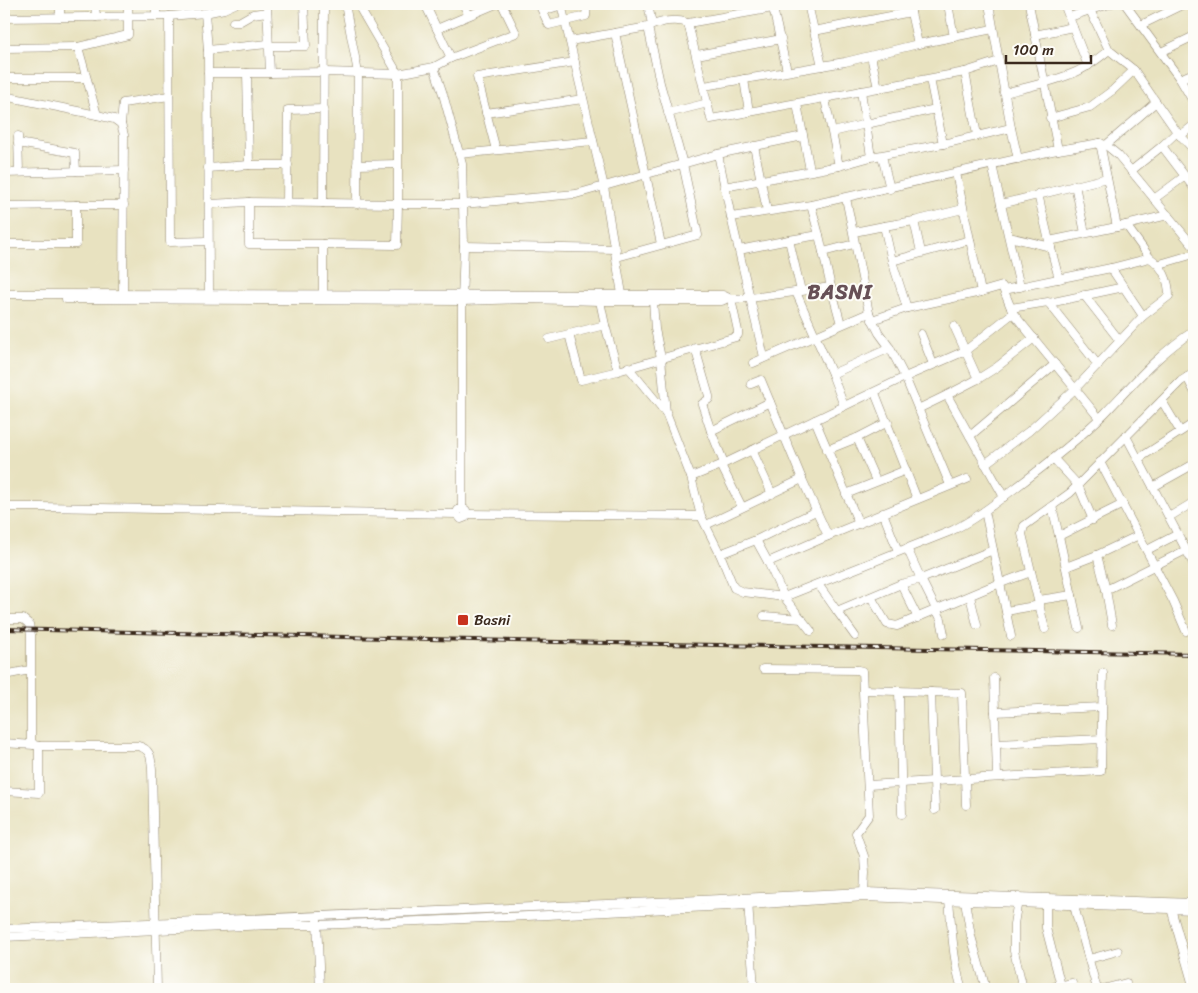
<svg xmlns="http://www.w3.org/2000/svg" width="1198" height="993" font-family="Sriracha,sans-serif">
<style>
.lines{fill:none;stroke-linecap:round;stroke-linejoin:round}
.minor-casing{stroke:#92866f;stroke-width:9}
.minor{stroke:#fff;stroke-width:8}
.rail-casing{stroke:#3b2a1e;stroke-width:4}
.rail{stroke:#fdfcf7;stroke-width:2;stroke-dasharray:5.5;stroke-linecap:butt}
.poi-dot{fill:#c8321e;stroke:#fdfcf7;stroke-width:2}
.labels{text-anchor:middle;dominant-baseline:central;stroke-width:4;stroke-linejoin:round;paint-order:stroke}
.poi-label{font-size:15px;fill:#3b2a1e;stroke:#fdfcf7;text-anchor:start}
.district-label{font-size:20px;font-weight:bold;letter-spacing:1px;fill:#675056;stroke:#fdfcf7}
</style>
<rect width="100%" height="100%" fill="#fdfcf7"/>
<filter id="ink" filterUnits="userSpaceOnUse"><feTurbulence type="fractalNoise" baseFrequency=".02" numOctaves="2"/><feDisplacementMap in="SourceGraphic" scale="10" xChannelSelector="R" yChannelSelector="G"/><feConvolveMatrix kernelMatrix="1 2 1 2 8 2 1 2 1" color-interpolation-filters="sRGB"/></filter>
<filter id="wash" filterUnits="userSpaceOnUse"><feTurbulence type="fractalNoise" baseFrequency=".0096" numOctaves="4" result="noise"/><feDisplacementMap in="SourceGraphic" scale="20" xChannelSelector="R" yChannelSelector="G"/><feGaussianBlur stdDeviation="1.12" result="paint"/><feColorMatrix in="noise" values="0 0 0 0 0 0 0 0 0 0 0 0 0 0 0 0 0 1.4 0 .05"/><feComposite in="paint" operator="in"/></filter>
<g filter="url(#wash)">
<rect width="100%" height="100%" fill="#e8e2c0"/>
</g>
<g filter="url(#ink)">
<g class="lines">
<g class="minor-casing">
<g id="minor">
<polyline points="60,4 60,17"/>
<polyline points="95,4 96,17"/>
<polyline points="345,4 358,73 357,204"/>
<polyline points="425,4 451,58"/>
<polyline points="463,4 469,15"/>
<polyline points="539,4 549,25 586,16 587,4"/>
<polyline points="561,4 604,187 622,294"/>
<polyline points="648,4 652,25"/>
<polyline points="808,4 822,66"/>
<polyline points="909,4 918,44"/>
<polyline points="948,4 954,37"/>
<polyline points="1029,4 1058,150"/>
<polyline points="1064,4 1088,66"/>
<polyline points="1125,4 1180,79 1194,73"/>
<polyline points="773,8 787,71"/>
<polyline points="543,11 565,4"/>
<polyline points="205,13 224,9 235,4"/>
<polyline points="156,16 156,4"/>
<polyline points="169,16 170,242 208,241"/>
<polyline points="1070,17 1090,10"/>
<polyline points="4,18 169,16 205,13 208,50 209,294"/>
<polyline points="233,22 239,22 253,14 267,12"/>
<polyline points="688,23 711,119 965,72 999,61 989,4"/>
<polyline points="1141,25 1184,4"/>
<path d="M648 27C661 21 675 19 688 23L796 4"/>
<polyline points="437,29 496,4"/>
<polyline points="814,31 911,12"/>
<polyline points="615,33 661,244"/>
<polyline points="1035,35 1073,27"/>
<polyline points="570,41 648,27 660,83 683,164 698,235 617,257"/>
<polyline points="268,46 306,46 304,4"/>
<polyline points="4,48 78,47"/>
<polyline points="208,50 268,44"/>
<polyline points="1109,50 1090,10 1110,4"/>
<polyline points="1161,52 1194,36"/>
<polyline points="697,55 781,39"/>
<polyline points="871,56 878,88"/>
<polyline points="999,61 1011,128"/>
<polyline points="434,67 443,94 462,164 464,246 462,301 462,508 458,510 457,514 461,519 466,517 466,510 462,508"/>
<polyline points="965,72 977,135"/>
<polyline points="208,73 270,73 267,4"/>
<polyline points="247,73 249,165 288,165"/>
<polyline points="270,73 325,72 398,74 434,67 451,58 516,33 502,4"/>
<polyline points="4,78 86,78"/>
<polyline points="744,79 749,112"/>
<polyline points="930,79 936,109"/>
<polyline points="1180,79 1194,103"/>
<polyline points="704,86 845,62 918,44 993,29"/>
<path d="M1004 93C1028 87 1053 82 1076 72 1088 67 1099 58 1109 50L1134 70"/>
<polyline points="4,96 97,115 114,119 121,124 124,135 123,294"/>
<polyline points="825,99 839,166"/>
<polyline points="797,104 810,170"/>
<polyline points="486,113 583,99"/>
<polyline points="668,113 708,103"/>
<polyline points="97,115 78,47 128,35 128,4"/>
<polyline points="1050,118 1090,107 1113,90 1134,70 1156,102"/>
<polyline points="121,124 123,103 169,96"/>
<polyline points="833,132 866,124 861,91"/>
<polyline points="1177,132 1194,150"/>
<polyline points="18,136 19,172"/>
<polyline points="1180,136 1194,125"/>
<polyline points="18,143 75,153 76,171"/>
<polyline points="1100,143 1117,227"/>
<polyline points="1106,145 1156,102 1177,132 1162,146"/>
<polyline points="754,146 767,211"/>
<polyline points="496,150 477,77 575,62"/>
<polyline points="459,154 593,141"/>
<polyline points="718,154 803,136"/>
<polyline points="882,156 890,189"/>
<polyline points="871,157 866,124 936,109 943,144"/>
<polyline points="357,165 397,164"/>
<polyline points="992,165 1020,287"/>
<polyline points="208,168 249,165"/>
<polyline points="1131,171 1162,146 1194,188"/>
<polyline points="4,173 124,170"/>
<polyline points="1075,185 1085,233"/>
<polyline points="724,187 839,166 871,157 943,144 1011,128 1018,159"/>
<polyline points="1038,194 1049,241"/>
<polyline points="1154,199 1185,176"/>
<polyline points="249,202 398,204 398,74 358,5"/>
<polyline points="287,203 288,110 324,109"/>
<polyline points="323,203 324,4"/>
<polyline points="209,204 249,202 249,244 323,244 323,293"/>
<polyline points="1001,204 1107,178"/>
<polyline points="4,206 76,205"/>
<polyline points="914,221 921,252"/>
<polyline points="884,226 914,221 963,209"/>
<polyline points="854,232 884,226 892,261 907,308 981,292 956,173"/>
<polyline points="819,235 831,287"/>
<polyline points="1009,237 1051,247"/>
<polyline points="789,240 819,235 811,205"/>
<polyline points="4,244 76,244 76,205 124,205"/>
<polyline points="323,244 397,245 398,204 463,204 576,194 718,154 731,217"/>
<polyline points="464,246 616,249"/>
<polyline points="739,250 789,240 801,291"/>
<polyline points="823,252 854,244"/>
<polyline points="1150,258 1126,225 1168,215"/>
<polyline points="892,261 970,240"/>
<polyline points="1160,264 1194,254"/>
<path d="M1111 268 1150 258C1163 266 1169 281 1169 296L1143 316"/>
<polyline points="1059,279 1049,241 1126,225"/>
<polyline points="796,292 832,374"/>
<polyline points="981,292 1002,286 1013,313 1099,418"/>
<polyline points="4,294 710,295 723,295 731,299 750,298 731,217 811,205 1052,151 1100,143 1107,146 1118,155 1194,247"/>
<polyline points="1084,295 1120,341"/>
<polyline points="66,299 462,301 527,299 600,301 722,301 728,298"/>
<polyline points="600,301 605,325 618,371 736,337 738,335 738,331 731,299"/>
<polyline points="653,301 655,329 661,358 666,413"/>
<polyline points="1049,303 1124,287"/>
<polyline points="1011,308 1048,302 1098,365"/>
<polyline points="872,320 907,308"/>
<polyline points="954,326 978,379"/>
<polyline points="569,334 581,380 618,371"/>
<polyline points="921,334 933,364"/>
<polyline points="549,339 605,325"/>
<polyline points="695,348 709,396 709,399 702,404 711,431 770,402"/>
<polyline points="764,357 750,298 831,287 841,324"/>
<polyline points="753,363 869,313"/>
<polyline points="628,367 666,413 691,477 701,516"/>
<polyline points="1187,377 1194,391"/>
<polyline points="751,384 761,380 802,479"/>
<polyline points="875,393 917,499"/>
<polyline points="947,395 978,379 997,367 1034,338"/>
<polyline points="1162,401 1180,431"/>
<polyline points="844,406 832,374 890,348"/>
<polyline points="918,409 947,395 1004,497"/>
<polyline points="815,420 859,524"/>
<polyline points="711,431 724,463"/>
<polyline points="970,436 1055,364"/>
<polyline points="1126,436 1153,487 1194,464"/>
<polyline points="857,438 876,481"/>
<polyline points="752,450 772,494"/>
<polyline points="827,450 857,438 888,422"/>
<polyline points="1054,459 1078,485 1093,520"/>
<polyline points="1138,459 1194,423"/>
<polyline points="1100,462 1173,601 1186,631"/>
<polyline points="985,464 1029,431 1075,389 1143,316 1111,268 1004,290"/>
<polyline points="721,465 742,507"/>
<polyline points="691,477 721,465 905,377 890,348 879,333 869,313 846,198"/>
<polyline points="950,485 905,377 965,351 1013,313"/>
<polyline points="1153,487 1194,565"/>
<polyline points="846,494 906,470"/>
<polyline points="1052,506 1059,536 1123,504"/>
<polyline points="4,507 40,507 457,514"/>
<polyline points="985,511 1011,636"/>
<polyline points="883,513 898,551"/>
<path d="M467 514 701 516 720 554 734 588 743 592 784 597 951 531C974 520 994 504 1014 489 1046 465 1077 441 1105 413 1133 384 1160 352 1194 331"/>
<polyline points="1169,517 1194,502"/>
<polyline points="706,525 802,479 828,536 768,562 784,597 811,631"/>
<polyline points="828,536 967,479"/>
<polyline points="1059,536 1079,628"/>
<polyline points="756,540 768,562"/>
<polyline points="907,548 921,579 993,550"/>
<polyline points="1147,550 1178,534"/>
<polyline points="720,554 756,540 816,511"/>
<polyline points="1066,567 1097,555"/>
<polyline points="818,584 837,611 901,584 921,579 941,619 944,634"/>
<polyline points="901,584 918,618"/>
<polyline points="1106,590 1097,555 1139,535"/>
<polyline points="970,596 977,625"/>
<polyline points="871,597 887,624 897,626 990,587 1031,572"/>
<polyline points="1039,600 1072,595"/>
<polyline points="837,611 855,636"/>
<polyline points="1006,611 1040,605"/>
<polyline points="764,616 802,619"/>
<path d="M4 619H23L29 624 31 635V741L34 745 39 746H138C151 749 151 758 152 769L157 989"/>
<polyline points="1112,625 1106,590 1186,550"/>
<polyline points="1045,629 1022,534 1024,526 1070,493 1181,381 1194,373"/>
<polyline points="763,669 858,670 862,671 869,815 856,833 864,856 865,872 864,895"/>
<polyline points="4,675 30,670"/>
<polyline points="994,678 997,776"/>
<polyline points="864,690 962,693 966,805"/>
<polyline points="899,691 902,814"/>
<polyline points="931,692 935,810"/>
<polyline points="995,712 1102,707"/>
<polyline points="4,743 34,745"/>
<polyline points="996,744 1102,739"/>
<polyline points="868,785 1101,771 1103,673"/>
<polyline points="4,791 39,793 39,746"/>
<polyline points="1018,900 1014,924 1014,951 1023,989"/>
<polyline points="748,901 754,989"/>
<path d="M949 901C952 930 953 961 962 989"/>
<polyline points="965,901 971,936 986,989"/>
<polyline points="1046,905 1046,928 1061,986"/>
<polyline points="1170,905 1194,989"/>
<polyline points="1074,906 1097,989"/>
<polyline points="317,921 320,989"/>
<polyline points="4,929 679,901 864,892 1194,903"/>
<polyline points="4,937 270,925 317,925 444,920 749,905 864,897 1194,910"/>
<polyline points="1089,959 1118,951"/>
<polyline points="1046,989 1072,983"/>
<polyline points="1103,989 1126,983"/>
</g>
</g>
<use href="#minor" class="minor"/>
<g class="rail-casing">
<polyline id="rail" points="4,629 558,642 1194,654"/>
</g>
<use href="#rail" class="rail"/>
</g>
</g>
<rect class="poi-dot" x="457" y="614" width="12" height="12" rx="2.5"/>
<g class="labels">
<g class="poi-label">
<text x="474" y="620">Basni</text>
</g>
<g class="district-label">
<text x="840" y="292">BASNI</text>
</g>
</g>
<rect width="1198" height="993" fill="none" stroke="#fdfcf7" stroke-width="20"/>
<path d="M1006 55v8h85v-8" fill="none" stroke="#3b2a1e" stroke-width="2.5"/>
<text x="1013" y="55" font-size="15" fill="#3b2a1e" stroke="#fdfcf7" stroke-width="4" paint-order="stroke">100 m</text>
</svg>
